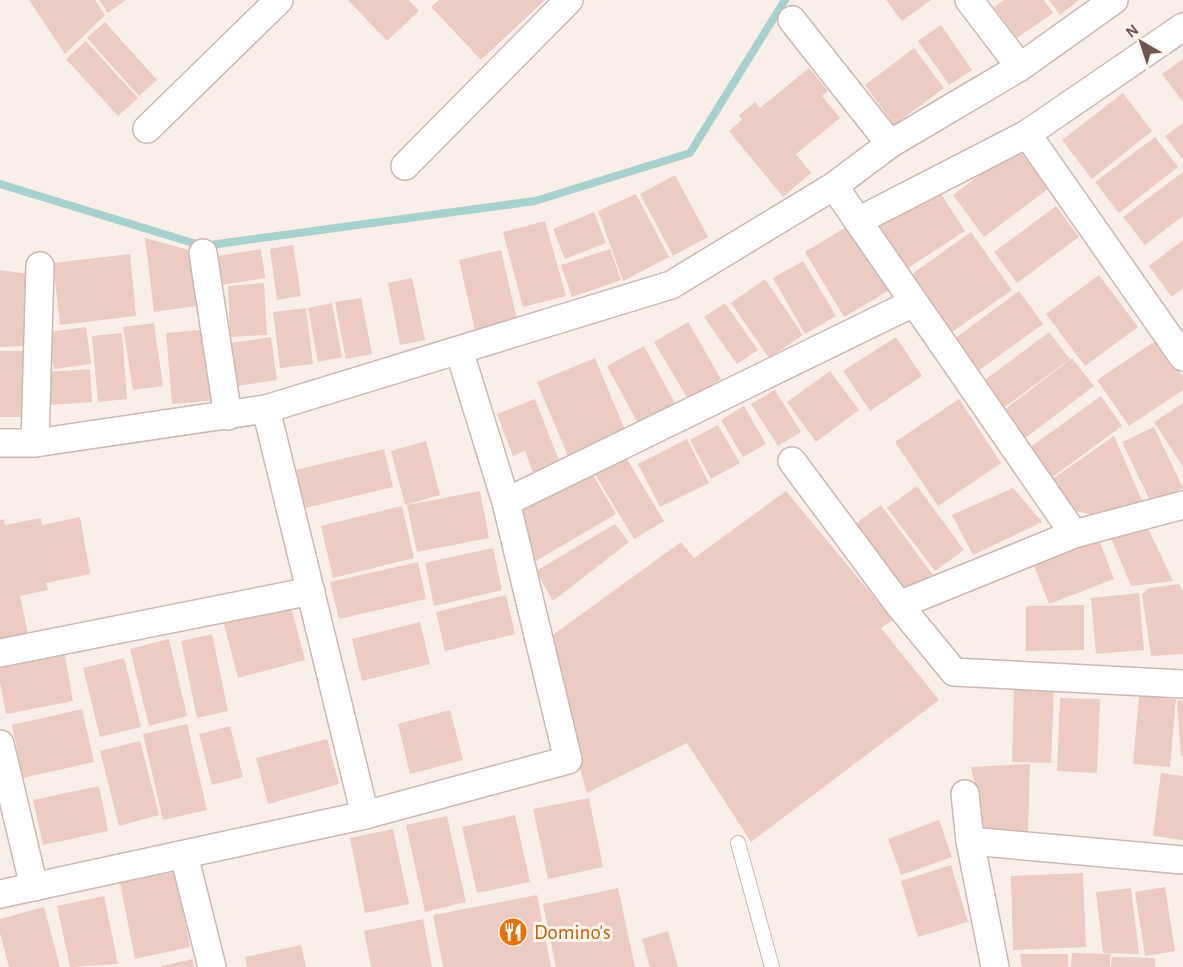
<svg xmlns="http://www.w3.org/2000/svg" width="1183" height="967" font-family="'Alegreya Sans',sans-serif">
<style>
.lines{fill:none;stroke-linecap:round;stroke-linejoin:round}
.stream{stroke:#a6d1cf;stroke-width:8}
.building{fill:#eccbc3}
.service-casing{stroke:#ccb8b2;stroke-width:16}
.minor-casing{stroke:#ccb8b2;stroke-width:30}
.service{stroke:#fff;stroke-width:14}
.minor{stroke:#fff;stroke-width:27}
.labels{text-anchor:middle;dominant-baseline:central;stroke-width:6;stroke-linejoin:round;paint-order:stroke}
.food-label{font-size:21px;fill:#c56008;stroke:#fdf4ee;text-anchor:start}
</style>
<rect width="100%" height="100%" fill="#faefe8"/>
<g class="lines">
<polyline class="stream" points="0,184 203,246 535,201 690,153 785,0"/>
</g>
<g class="building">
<polygon points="29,0 95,0 105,15 65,54"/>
<polygon points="99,0 126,0 108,13"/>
<polygon points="348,0 409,0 419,11 387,41"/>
<polygon points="439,0 545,0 481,60 431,7"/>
<polygon points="886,0 931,0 902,21"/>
<polygon points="1004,0 1044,0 1053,13 1017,38 994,7"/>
<polygon points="1049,0 1079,0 1060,15"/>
<polygon points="105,22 157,80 139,96 87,38"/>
<polygon points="941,25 972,70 949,85 918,41"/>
<polygon points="86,41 138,98 118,116 66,59"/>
<polygon points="914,48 944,88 894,125 865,85"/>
<polygon points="1183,59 1183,102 1162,74"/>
<polygon points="809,68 828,91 822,96 840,118 796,154 811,173 783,197 729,131 742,120 739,115 755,102 760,108"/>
<polygon points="1123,93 1152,131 1092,179 1062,140"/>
<polygon points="1183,123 1183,160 1165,136"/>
<polygon points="1155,137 1178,167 1119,213 1095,182"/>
<polygon points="1017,147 1048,189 984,237 953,195"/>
<polygon points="1183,172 1183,216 1145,245 1123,217"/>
<polygon points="675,175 708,237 673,256 640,194"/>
<polygon points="937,188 965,231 905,270 877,226"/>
<polygon points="636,194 669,257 623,281 598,211"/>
<polygon points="1056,206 1079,237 1017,283 994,252"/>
<polygon points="594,212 606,243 565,259 553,229"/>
<polygon points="545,221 566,296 523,307 503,232"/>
<polygon points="851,224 890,290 844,317 805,252"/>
<polygon points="971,232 1012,290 952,332 912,274"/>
<polygon points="145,238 196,252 205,305 154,312"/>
<polygon points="1183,240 1183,288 1172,297 1149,266"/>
<polygon points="293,245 301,296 277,300 270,249"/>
<polygon points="261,249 265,278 222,285 218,256"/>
<polygon points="610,249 621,280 572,297 561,265"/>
<polygon points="501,250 517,320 475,330 459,260"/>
<polygon points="130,254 136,316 60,325 53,263"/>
<polygon points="803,261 836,316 805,334 773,278"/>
<polygon points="0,270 29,274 27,346 0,347"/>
<polygon points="1099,275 1138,327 1085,366 1046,314"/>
<polygon points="412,278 425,340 400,345 388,283"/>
<polygon points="765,279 803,335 769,358 731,303"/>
<polygon points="264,283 267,335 230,337 228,286"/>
<polygon points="1019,291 1043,324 978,371 954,339"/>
<polygon points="361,298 372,354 346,359 335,302"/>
<polygon points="332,303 342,357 318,362 308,308"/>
<polygon points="725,303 758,350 737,364 704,317"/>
<polygon points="306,308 313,364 280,368 273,312"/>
<polygon points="688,322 721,379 688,399 654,342"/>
<polygon points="154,323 163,386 133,390 123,327"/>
<polygon points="86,327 91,364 54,369 48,332"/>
<polygon points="211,329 217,400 172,404 166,333"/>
<polygon points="1049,332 1070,359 1002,409 982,382"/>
<polygon points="122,333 127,399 98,402 92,336"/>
<polygon points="271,337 277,380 237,386 230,343"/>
<polygon points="896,337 922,376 870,411 843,371"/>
<polygon points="1157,340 1183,377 1183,390 1129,426 1097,380"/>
<polygon points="644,346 677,407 640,427 607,366"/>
<polygon points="0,351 26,351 27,417 0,417"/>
<polygon points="595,358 626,432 568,456 537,382"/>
<polygon points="1072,358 1094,386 1024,439 1003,411"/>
<polygon points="90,369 92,402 50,405 48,372"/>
<polygon points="830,371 859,410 816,442 787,402"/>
<polygon points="775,390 801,432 778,446 751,404"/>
<polygon points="1101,396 1122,426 1051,478 1029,448"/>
<polygon points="535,399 560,463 533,473 525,451 513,456 497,414"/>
<polygon points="959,399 1001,463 938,506 895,442"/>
<polygon points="1183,403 1183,467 1154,422"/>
<polygon points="744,406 766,444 743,457 721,420"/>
<polygon points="718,425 740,463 711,479 690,440"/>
<polygon points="1154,427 1183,488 1151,503 1122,442"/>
<polygon points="1114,436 1144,505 1116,519 1070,510 1051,480"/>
<polygon points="687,439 709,483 660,507 638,464"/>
<polygon points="426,441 440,495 405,505 391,451"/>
<polygon points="384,449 393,487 305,508 295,470"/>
<polygon points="625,456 664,521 634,539 595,474"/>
<polygon points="591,472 616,514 536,561 517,510"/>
<polygon points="917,486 964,550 935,571 887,508"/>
<polygon points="1013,488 1042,522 973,555 952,515"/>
<polygon points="480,491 489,538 417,552 407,505"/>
<polygon points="786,491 893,620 881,628 939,700 751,842 687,743 587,793 543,642 681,542 694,558"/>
<polygon points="881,505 936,579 911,598 855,524"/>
<polygon points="402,506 414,558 333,578 321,526"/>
<polygon points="80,517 90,574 46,583 48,590 20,596 28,634 0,640 0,520 4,519 5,525 41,518 42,525"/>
<polygon points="1144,520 1173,581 1131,586 1110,536"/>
<polygon points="615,524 629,542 553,601 536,571"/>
<polygon points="1098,537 1114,579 1049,604 1033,563"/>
<polygon points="493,548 502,590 434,606 425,563"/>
<polygon points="418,562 426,599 339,619 330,582"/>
<polygon points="1179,584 1183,592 1183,654 1151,656 1142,594 1149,588"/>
<polygon points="1139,593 1144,650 1096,654 1091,598"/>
<polygon points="506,595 515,634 445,651 436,612"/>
<polygon points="290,603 305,660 238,678 223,620"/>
<polygon points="1084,605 1084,650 1026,651 1026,606"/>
<polygon points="420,622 430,664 362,681 352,639"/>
<polygon points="212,634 228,711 197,718 181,641"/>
<polygon points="169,639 187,716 149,726 130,649"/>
<polygon points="64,650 73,701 6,714 0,682 0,662"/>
<polygon points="124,658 141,727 100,737 83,668"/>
<polygon points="1014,686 1054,687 1051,763 1012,762"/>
<polygon points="1139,696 1176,699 1170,767 1133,764"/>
<polygon points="1060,698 1100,699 1097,773 1057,771"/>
<polygon points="1183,700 1183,756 1181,756 1177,701"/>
<polygon points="82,709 94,762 23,778 12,725"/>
<polygon points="450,710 463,760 410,774 398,724"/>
<polygon points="187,724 207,810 163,820 143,734"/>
<polygon points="230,726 243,777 212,785 199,734"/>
<polygon points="327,739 339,784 268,804 256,758"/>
<polygon points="140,741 159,815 119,826 100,751"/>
<polygon points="1030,764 1028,834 985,832 971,767"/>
<polygon points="1161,773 1183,776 1183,840 1153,836"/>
<polygon points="99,786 108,831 43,845 33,800"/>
<polygon points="589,798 603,867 548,879 533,809"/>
<polygon points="515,815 530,882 477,893 462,827"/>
<polygon points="447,816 466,902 425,912 406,825"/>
<polygon points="939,820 952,857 901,875 888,839"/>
<polygon points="393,829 409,904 365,913 350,838"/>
<polygon points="951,865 968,922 918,937 901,881"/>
<polygon points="175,872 190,947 135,959 120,883"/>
<polygon points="1083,873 1086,947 1013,950 1011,876"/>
<polygon points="1165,887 1175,951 1145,956 1135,892"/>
<polygon points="618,888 635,967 556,967 543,904"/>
<polygon points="1131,888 1139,954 1103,953 1096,892"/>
<polygon points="537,895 551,967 443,967 433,915"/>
<polygon points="104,896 118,964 70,967 57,906"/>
<polygon points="44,907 60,967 9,967 0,933 0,919"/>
<polygon points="423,919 432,967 371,967 364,931"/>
<polygon points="668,931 678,967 650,967 642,939"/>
<polygon points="301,945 306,967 247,967 245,957"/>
<polygon points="1072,953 1110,954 1110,967 1071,967"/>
<polygon points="1020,954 1068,954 1068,967 1022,967"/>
<polygon points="1112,957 1155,958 1155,967 1111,967"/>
<polygon points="193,959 194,967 161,967 161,966"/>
</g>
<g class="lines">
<g class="service-casing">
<polyline id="service" points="738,843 772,967"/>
</g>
<g class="minor-casing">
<g id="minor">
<polyline points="969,0 1020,67"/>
<polyline points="792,20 890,144"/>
<polyline points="147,129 279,0"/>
<polyline points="1027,134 1183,357"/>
<polyline points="405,166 569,0"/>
<polyline points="834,186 858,221 1027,134 1183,27"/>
<polyline points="858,221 1074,534"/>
<polyline points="203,253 228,416"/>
<polyline points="459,350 506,502"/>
<polyline points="266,409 365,815"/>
<polyline points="0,443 35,443 266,409 671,285 834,186 890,144 1020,67 1114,0"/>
<polyline points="35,443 40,266"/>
<polyline points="792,461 899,605 954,672 1183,684"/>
<polyline points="899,605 1074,534 1183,505"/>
<polyline points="0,653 311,591"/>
<polyline points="0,744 34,887"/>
<polyline points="965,794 970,841 995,967"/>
<polyline points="970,841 1183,860"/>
<polyline points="184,855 212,967"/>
<polyline points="0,894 365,815 568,760 506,502 913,303"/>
</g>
</g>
<use href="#service" class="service"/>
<use href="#minor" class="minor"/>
</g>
<defs>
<g id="restaurant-disc" transform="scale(1.5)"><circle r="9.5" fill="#e8710a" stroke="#fdf4ee"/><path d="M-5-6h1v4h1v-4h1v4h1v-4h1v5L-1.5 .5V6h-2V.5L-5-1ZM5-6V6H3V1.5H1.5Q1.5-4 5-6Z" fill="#fff"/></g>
</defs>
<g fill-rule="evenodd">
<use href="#restaurant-disc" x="513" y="932"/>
</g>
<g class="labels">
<g class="food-label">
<text x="534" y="932">Domino's</text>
</g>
</g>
<g transform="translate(1141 42) rotate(321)" stroke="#fdf4ee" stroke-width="4.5" paint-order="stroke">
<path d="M0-4.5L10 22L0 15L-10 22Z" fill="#70544f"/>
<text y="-9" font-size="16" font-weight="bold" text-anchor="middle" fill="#70544f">N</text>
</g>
</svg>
